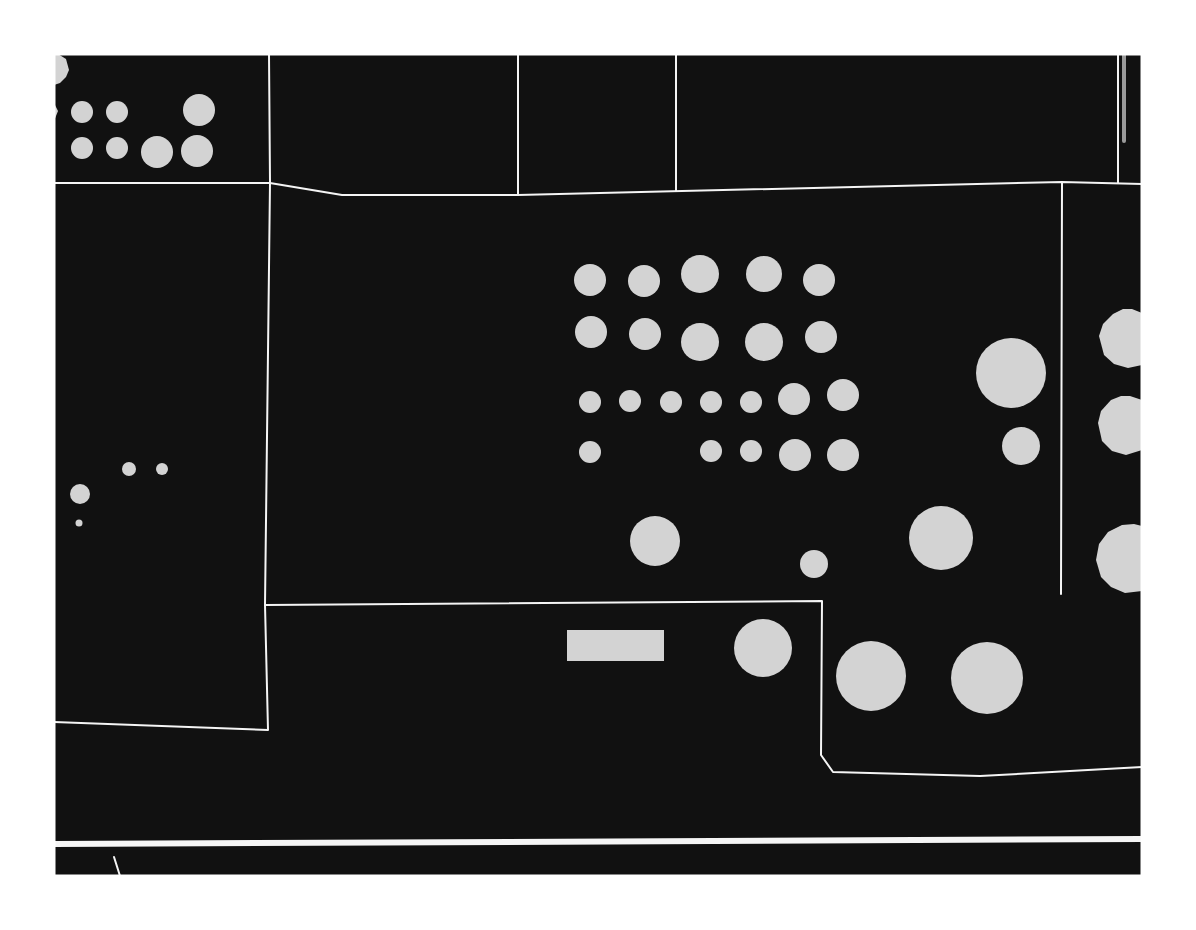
<svg xmlns="http://www.w3.org/2000/svg" width="1196" height="930" font-family="Overpass,sans-serif">
<style>
.building{fill:#d3d3d3}
.lines{fill:none;stroke-linecap:round;stroke-linejoin:round}
.path{stroke:#f5f5f5;stroke-width:2}
.service{stroke:#f5f5f5;stroke-width:2}
.tertiary{stroke:#f5f5f5;stroke-width:6}
.rail{stroke:#9a9a9a;stroke-width:4}
</style>
<rect width="100%" height="100%" fill="#111"/>
<g class="building">
<polygon points="54,54 58,54 66,59 69,70 66,77 60,83 54,85"/>
<circle cx="199" cy="110" r="16"/>
<circle cx="117" cy="112" r="11"/>
<circle cx="82" cy="112" r="11"/>
<polygon points="54,103 58,111 54,121"/>
<circle cx="197" cy="151" r="16"/>
<circle cx="157" cy="152" r="16"/>
<circle cx="117" cy="148" r="11"/>
<circle cx="82" cy="148" r="11"/>
<circle cx="700" cy="274" r="19"/>
<circle cx="764" cy="274" r="18"/>
<circle cx="590" cy="280" r="16"/>
<circle cx="819" cy="280" r="16"/>
<circle cx="644" cy="281" r="16"/>
<polygon points="1123,309 1132,309 1142,313 1142,365 1128,368 1114,364 1104,355 1099,336 1103,324 1113,314"/>
<circle cx="591" cy="332" r="16"/>
<circle cx="645" cy="334" r="16"/>
<circle cx="821" cy="337" r="16"/>
<circle cx="764" cy="342" r="19"/>
<circle cx="700" cy="342" r="19"/>
<circle cx="1011" cy="373" r="35"/>
<circle cx="843" cy="395" r="16"/>
<circle cx="794" cy="399" r="16"/>
<circle cx="630" cy="401" r="11"/>
<circle cx="590" cy="402" r="11"/>
<circle cx="711" cy="402" r="11"/>
<circle cx="751" cy="402" r="11"/>
<circle cx="671" cy="402" r="11"/>
<polygon points="1121,396 1130,396 1142,400 1142,450 1126,455 1112,451 1102,441 1098,423 1101,411 1111,400"/>
<circle cx="1021" cy="446" r="19"/>
<circle cx="795" cy="455" r="16"/>
<circle cx="843" cy="455" r="16"/>
<circle cx="711" cy="451" r="11"/>
<circle cx="751" cy="451" r="11"/>
<circle cx="590" cy="452" r="11"/>
<circle cx="129" cy="469" r="7"/>
<circle cx="162" cy="469" r="6"/>
<circle cx="80" cy="494" r="10"/>
<circle cx="941" cy="538" r="32"/>
<circle cx="655" cy="541" r="25"/>
<circle cx="79" cy="523" r="3.5"/>
<polygon points="1134,524 1142,526 1142,591 1125,593 1111,587 1101,577 1096,560 1099,544 1108,532 1122,525"/>
<circle cx="814" cy="564" r="14"/>
<circle cx="763" cy="648" r="29"/>
<rect x="567" y="630" width="97" height="31"/>
<circle cx="871" cy="676" r="35"/>
<circle cx="987" cy="678" r="36"/>
</g>
<g class="lines">
<polyline class="path" points="114,857 120,876"/>
<g class="service">
<polyline points="518,54 518,195"/>
<polyline points="1118,54 1118,183"/>
<polyline points="54,183 270,183 342,195 518,195 1062,182 1142,184"/>
<polyline points="676,191 676,54"/>
<polyline points="1061,594 1062,183"/>
<polyline points="265,605 822,601 821,755 833,772 980,776 1142,767"/>
<polyline points="54,722 268,730 265,605 270,183 269,54"/>
</g>
<polyline class="tertiary" points="54,844 1142,839"/>
<polyline class="rail" points="1124,54 1124,141"/>
</g>
<rect width="1196" height="930" fill="none" stroke="#ffffff" stroke-width="111"/>
</svg>
